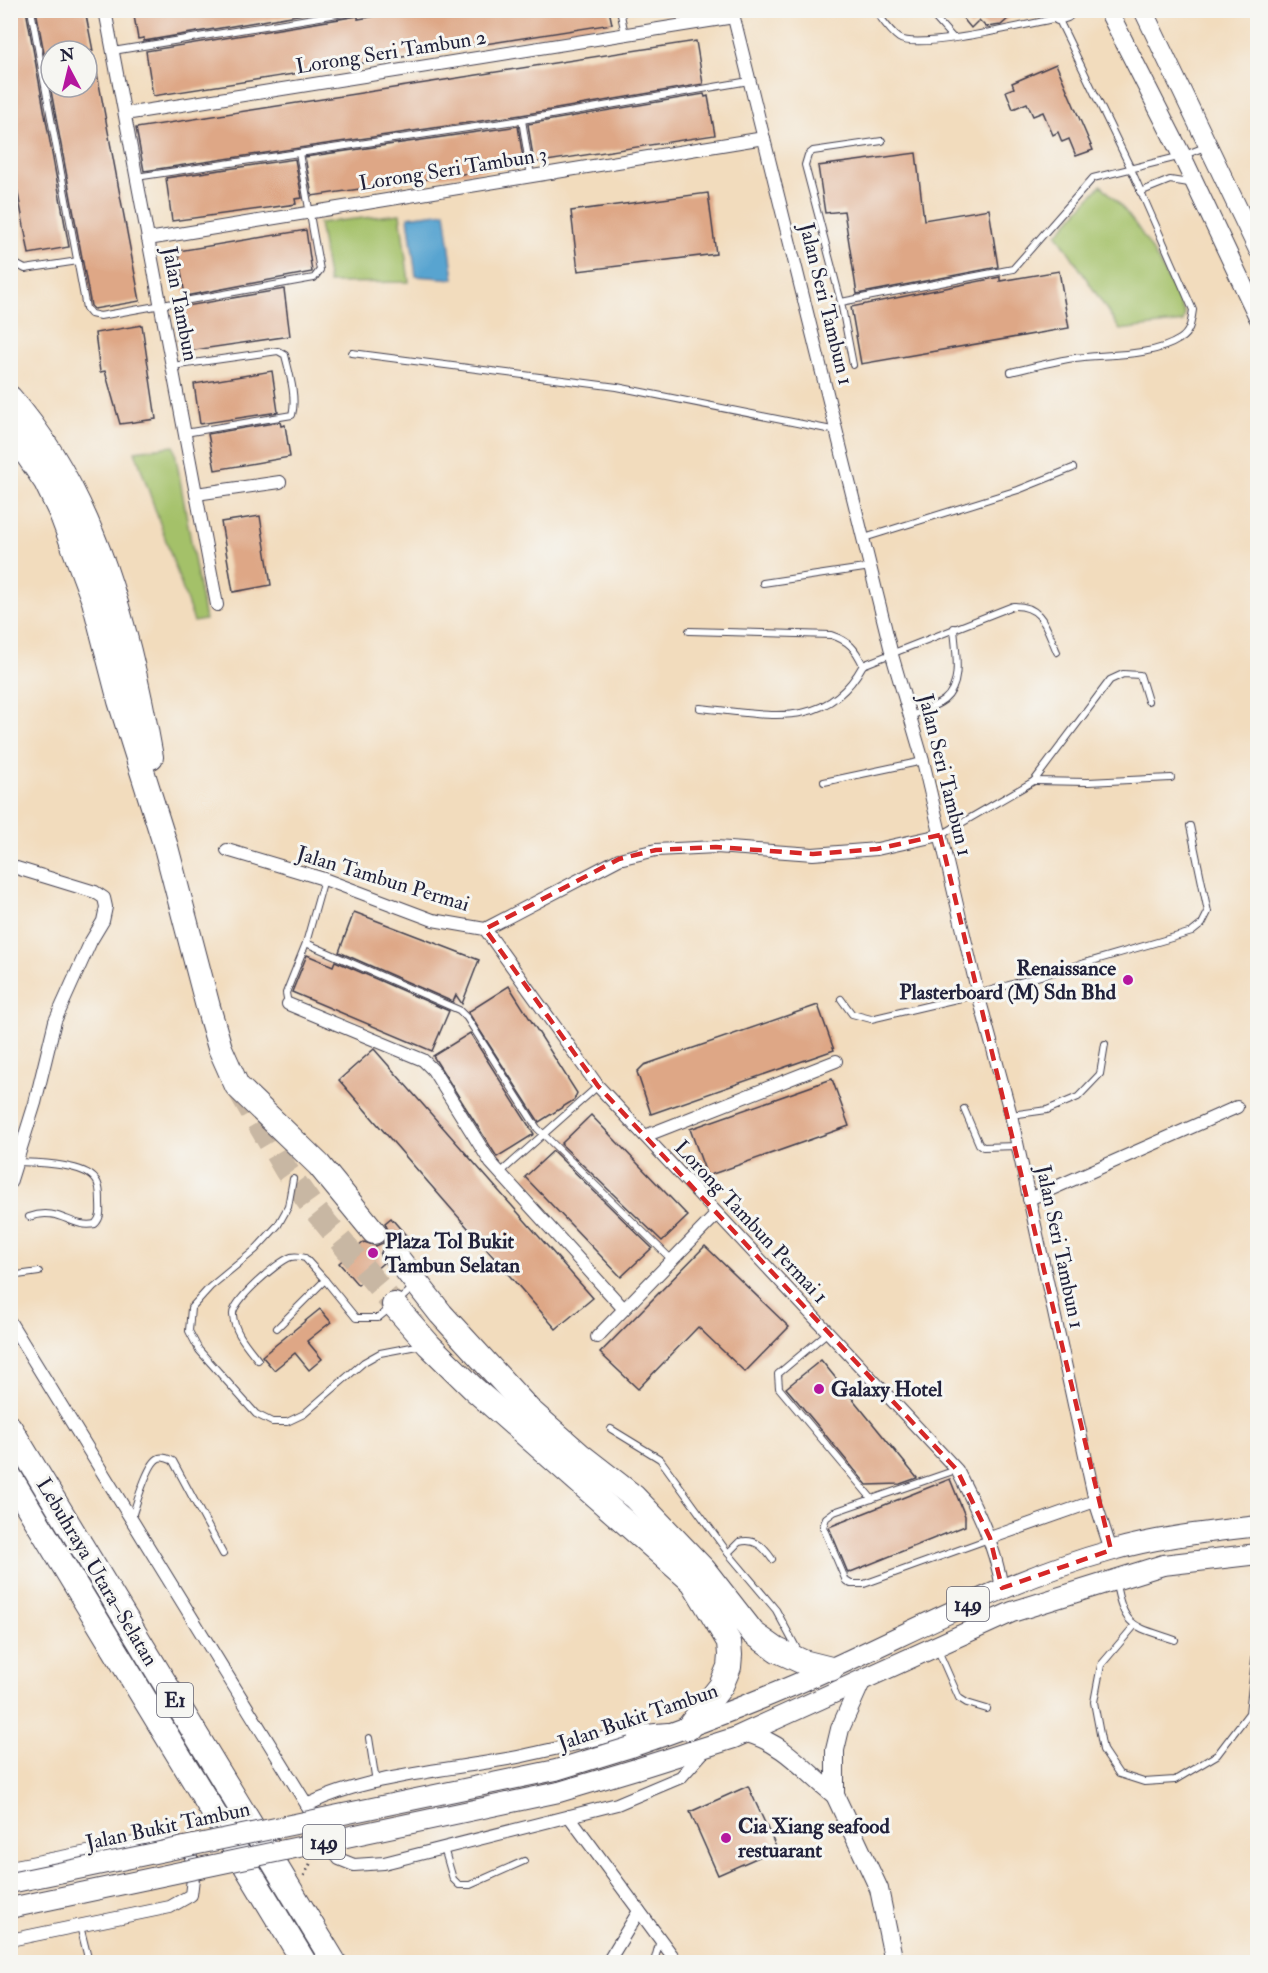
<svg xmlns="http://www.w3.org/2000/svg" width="1268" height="1973" font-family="'IM FELL Double Pica',serif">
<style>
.green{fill:#a4c169;stroke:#637252;stroke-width:1.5}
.water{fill:#58a4d0;stroke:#3d6386;stroke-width:1.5}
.building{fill:#dea786}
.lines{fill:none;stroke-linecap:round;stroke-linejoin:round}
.highway-tunnel{stroke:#c8b7a3;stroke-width:24;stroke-dasharray:24 12;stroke-linecap:butt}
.lane-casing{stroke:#413e4e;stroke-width:8}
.street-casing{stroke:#413e4e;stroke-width:14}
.secondary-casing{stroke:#413e4e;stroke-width:20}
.primary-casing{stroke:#413e4e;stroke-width:22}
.highway-casing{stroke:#413e4e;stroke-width:26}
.path{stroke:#413e4e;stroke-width:3;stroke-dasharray:1.5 4.5;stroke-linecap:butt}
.lane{stroke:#fff;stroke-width:6}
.street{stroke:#fff;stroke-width:12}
.secondary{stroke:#fff;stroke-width:18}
.primary{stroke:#fff;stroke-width:20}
.highway{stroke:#fff;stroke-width:24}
.primary-bridge-casing{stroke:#413e4e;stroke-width:22;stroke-linecap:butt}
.primary-bridge{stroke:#fff;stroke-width:20}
.marked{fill:none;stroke:#d62828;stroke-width:4.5;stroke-dasharray:12 8;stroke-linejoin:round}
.poi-dot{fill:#b5179e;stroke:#f6f6f2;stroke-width:2}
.labels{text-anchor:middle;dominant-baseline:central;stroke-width:6;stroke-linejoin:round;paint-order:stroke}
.shield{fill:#f6f6f2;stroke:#626272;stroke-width:1.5}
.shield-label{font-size:20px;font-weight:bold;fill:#22223b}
.street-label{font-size:21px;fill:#22223b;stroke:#f6f6f2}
.poi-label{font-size:21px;font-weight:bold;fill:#22223b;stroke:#f6f6f2;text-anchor:start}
</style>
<rect width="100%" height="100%" fill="#f6f6f2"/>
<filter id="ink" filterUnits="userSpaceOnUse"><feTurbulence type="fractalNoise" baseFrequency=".0167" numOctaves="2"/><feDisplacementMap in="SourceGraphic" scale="12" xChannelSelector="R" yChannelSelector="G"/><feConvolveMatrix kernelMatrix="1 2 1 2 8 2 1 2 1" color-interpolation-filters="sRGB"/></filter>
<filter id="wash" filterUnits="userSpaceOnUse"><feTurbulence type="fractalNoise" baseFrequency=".008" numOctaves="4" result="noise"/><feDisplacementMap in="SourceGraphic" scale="24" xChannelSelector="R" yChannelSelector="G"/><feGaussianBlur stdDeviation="1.35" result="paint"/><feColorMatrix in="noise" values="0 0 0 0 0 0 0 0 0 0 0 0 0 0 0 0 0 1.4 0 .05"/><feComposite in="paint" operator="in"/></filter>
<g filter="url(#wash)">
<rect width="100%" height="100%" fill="#f2dcbd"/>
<g class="green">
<path d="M1101 185C1143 225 1160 263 1185 314L1183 322 1120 330 1057 234Z"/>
<polygon points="400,214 409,282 329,283 319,223"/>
<polygon points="174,446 205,620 194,622 135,451"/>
</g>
<polygon class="water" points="445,212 454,279 416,276 408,217"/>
<g id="blocks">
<g class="building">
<polygon points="10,10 26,10 69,247 29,254 10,150"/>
<polygon points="36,10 85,10 93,51 51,51 51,87 87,87 87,58 94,57 140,301 94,309 91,306"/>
<polygon points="133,10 327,10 144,41 144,38 138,39"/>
<polygon points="412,10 609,10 612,24 153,96 146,51 358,16 358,19"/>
<polygon points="956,10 1018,10 1001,25 986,27 979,20 971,28"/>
<polygon points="696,41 703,84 521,115 144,171 136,128"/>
<polygon points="1056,64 1093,150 1076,156 1069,139 1062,142 1058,132 1053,135 1043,112 1033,116 1027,103 1013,109 1006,91 1014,88 1012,83"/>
<polygon points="704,94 705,97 708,96 715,135 534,163 528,124"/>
<polygon points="518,126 524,165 312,196 305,157"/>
<polygon points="916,153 924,220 989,209 998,267 857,294 844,211 825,213 818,166"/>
<polygon points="295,159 302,198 295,199 296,204 172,221 166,178"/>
<polygon points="708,193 716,254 578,271 571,211"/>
<polygon points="306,230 312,272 185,296 178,251"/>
<polygon points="1059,271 1069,328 861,364 851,307 1000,277 1000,281"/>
<polygon points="284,289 290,336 188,351 181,307"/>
<polygon points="142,325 156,419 120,424 105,371 100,372 95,333"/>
<polygon points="272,371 278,412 200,424 194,384"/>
<polygon points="280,422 281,426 285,425 290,457 215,470 208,434"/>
<polygon points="260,516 271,585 233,592 221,522"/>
<polygon points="354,912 479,960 462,1004 456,995 453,1002 339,952"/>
<polygon points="307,955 333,966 335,961 449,1011 432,1051 292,992"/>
<polygon points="509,986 577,1093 574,1100 539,1122 468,1012"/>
<polygon points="818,1005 834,1050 651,1114 637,1072 644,1065"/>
<polygon points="470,1033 534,1134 497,1157 433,1056"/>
<polygon points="374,1049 593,1298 556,1329 339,1080"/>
<polygon points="832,1079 849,1126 707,1176 690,1129"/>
<polygon points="591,1115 688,1216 662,1241 561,1144"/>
<polygon points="553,1151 652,1248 621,1277 525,1177"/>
<polygon points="391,1218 410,1240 405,1245 393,1240 385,1243 380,1255 383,1263 358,1285 339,1263 364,1242 376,1246 383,1243 388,1230 385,1223"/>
<polygon points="705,1246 789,1327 745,1372 698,1327 638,1389 600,1353"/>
<polygon points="320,1309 331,1322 307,1341 322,1359 309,1370 295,1353 274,1370 262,1356"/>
<polygon points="821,1360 917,1478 900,1484 867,1485 798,1402 786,1388"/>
<polygon points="950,1479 965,1516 965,1526 848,1573 829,1527"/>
<polygon points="748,1786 777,1849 718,1875 690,1812"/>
</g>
</g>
</g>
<g filter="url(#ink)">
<use href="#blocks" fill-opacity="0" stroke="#413e4e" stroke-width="1.5"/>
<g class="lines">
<polyline class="highway-tunnel" points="240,1091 286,1170 311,1205 394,1305"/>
<g class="lane-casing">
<g id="lane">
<polyline points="31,10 86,308 91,314 100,316 314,278 320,270 299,153"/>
<polyline points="620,10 625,34"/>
<path d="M875 10C882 19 890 32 899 38 917 51 1032 23 1058 18L1131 169 1193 310C1191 321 1191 332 1180 339 1152 357 1108 354 1075 358 1054 361 1033 367 1011 372"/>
<polyline points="928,10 953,38"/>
<polyline points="113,51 362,10"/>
<polyline points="522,120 531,176"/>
<polyline points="136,177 522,120 749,81"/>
<polyline points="1140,192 1170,180 1189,183"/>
<polyline points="10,246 16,264 25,269 78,261"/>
<polyline points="841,302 805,165 808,155 813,151 882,141"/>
<polyline points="352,353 617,387 837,431"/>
<polyline points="853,365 841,302 1013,269 1093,178 1182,156 1205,147"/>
<path d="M172 366 278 351 285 355C289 372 297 397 292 415L185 433"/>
<polyline points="864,538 1018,490 1073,468"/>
<polyline points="763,583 871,567"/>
<path d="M689 631 831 635C849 641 855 648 863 665"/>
<path d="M700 708C766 714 826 733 863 665L1013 606C1043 605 1046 628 1057 652"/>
<path d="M910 717C921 711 935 707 944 700 964 684 955 649 954 628"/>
<polyline points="1034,781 1088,782 1171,778"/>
<polyline points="824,782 923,761"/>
<polyline points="941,835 1034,781 1110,680 1123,674 1140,675 1148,701"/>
<polyline points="306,943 459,1010 467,1018 537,1128 672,1260"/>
<polyline points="841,999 852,1014 871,1019 978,994 1192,932 1202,924 1208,912 1190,826"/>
<polyline points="288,1004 286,993 306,943 324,879"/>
<polyline points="964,1109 979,1144 983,1147 1017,1146"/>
<polyline points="1011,1115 1047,1110 1078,1097 1100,1074 1105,1044"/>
<path d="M17 1162C36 1163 82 1163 95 1179 100 1184 100 1194 100 1202 100 1210 102 1217 95 1224 71 1229 60 1206 29 1217"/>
<polyline points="500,1173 598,1086"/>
<polyline points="293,1179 288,1207 278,1225 255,1250 210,1287 191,1308 189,1331 199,1350 256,1414 272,1422 287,1422 304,1414 364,1362 380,1353 422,1345"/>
<polyline points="10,1276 39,1272"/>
<polyline points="397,1302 414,1287"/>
<polyline points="277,1328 325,1280 356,1318 378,1318 389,1309"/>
<polyline points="827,1333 778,1374 779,1388 872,1499"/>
<path d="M258 1360C248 1347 234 1332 233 1315 231 1302 278 1261 291 1257 296 1256 301 1257 305 1258L325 1280"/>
<polyline points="611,1429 660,1459 728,1553"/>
<polyline points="956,1470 834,1512 826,1518 823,1527 846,1581 851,1584 864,1584 989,1539"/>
<path d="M132 1517C136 1505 148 1462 159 1458 164 1456 169 1459 173 1461L223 1554"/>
<path d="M772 1559C763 1546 755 1538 739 1542L728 1553 776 1610 798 1651"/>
<path d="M1116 1584C1124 1629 1135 1626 1175 1640"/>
<polyline points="1135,1625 1101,1665 1094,1702 1103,1750 1119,1774 1144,1782 1175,1780 1217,1755 1249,1713 1257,1641"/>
<polyline points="937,1648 959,1698 967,1703 987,1709"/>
<polyline points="369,1738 376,1782"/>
<polyline points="444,1848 453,1879 459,1885 470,1885 524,1861"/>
<polyline points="80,1926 89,1962"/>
<polyline points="654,1962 660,1940"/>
</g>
</g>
<g class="street-casing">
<g id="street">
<polyline points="105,10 217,605"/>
<polyline points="732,10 892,655 923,761 978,994 1011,1115 1095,1501 1111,1550"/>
<polyline points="1047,10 1058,18 1067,15 1071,10"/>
<polyline points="125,114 734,17"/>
<polyline points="148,239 764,138"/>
<polyline points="196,494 280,482"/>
<polyline points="227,850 324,879 433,920 485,929 619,859 656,850 716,847 813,854 877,849 940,835"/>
<polyline points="10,866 95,892 104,898 106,907 103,921 91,941 55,1021 35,1103 10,1183"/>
<path d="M485 929 598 1086 957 1470C977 1509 995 1545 1002 1588"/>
<polyline points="288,1004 423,1060 433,1070 491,1163 623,1308"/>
<polyline points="645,1136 836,1061"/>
<polyline points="1029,1199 1237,1107"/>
<polyline points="10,1322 307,1805"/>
<polyline points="597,1337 716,1215"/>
<polyline points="990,1538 1095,1501"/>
<path d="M668 1729C613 1732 561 1749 507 1759 442 1771 366 1776 307 1805L339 1859 354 1865 384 1863 617 1804 681 1777 705 1750"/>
<polyline points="569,1816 677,1962"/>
<polyline points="10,1867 160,1838 175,1841 189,1849 194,1870 191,1895 170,1907 10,1940"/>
<polyline points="608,1962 639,1911"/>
</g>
</g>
<g class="secondary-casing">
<g id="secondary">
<polyline points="1108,10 1182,156 1258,317"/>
<polyline points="1143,10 1258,250"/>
<polyline points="861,1682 840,1729 835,1750 835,1795 879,1889 894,1962"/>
<path d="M747 1733C787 1745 803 1770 835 1795"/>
</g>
</g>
<g class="primary-casing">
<g id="primary">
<path d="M631 1747C699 1724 765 1699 830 1669 922 1627 1012 1578 1110 1551 1158 1537 1208 1532 1258 1526"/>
<polyline points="636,1769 734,1738 1012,1612 1163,1565 1258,1554"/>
</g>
</g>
<g class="highway-casing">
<g id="highway">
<path d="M10 398C96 496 129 633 151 757"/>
<polyline points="10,429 46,482 61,513 94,601 120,701 166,847 208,1007 220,1048 237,1086 319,1165 374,1232"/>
<polyline points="394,1254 441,1314 529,1410 580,1455 634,1497 704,1570 753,1633 777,1650 803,1662 831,1669"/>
<polyline points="394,1305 429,1345 474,1389 693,1582 729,1642 730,1655 729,1667 721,1686 688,1728"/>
<polyline points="10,1428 334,1962"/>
<polyline points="10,1477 304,1962"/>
</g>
</g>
<polyline class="path" points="304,1876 311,1862"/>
<use href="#lane" class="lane"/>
<use href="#street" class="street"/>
<use href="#secondary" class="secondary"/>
<use href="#primary" class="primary"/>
<use href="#highway" class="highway"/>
<g class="primary-bridge-casing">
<g id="primary-bridge">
<polyline points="10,1883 556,1770 631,1747"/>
<polyline points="10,1908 559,1792 636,1769"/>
</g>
</g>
<use href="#primary-bridge" class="primary-bridge"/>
</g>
</g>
<path class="marked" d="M940 835 1111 1550 1002 1588 990 1538 957 1470 598 1086 485 929 619 859 656 850 716 847 813 854 877 849Z"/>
<g class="poi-dot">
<circle cx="1128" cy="980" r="6"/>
<circle cx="373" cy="1253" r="6"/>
<circle cx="819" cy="1389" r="6"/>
<circle cx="726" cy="1838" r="6"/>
</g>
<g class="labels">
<g class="shield">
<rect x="947" y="1587" width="42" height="34" rx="4.5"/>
<rect x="157" y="1683" width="36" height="34" rx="4.5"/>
<rect x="303" y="1825" width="42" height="34" rx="4.5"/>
</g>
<g class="shield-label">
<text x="968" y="1604">149</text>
<text x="175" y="1700">E1</text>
<text x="324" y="1842">149</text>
</g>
<g class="street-label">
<text transform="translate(391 52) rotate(-9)">Lorong Seri Tambun 2</text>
<text transform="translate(453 169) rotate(-9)">Lorong Seri Tambun 3</text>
<text transform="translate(180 304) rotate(79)">Jalan Tambun</text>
<text transform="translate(826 304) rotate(76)">Jalan Seri Tambun 1</text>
<text transform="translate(945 775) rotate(76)">Jalan Seri Tambun 1</text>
<text transform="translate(383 879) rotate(17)">Jalan Tambun Permai</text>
<text transform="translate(751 1222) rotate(47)">Lorong Tambun Permai 1</text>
<text transform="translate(1060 1247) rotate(78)">Jalan Seri Tambun 1</text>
<text transform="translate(97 1572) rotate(59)">Lebuhraya Utara–Selatan</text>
<text transform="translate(638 1717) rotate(-19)">Jalan Bukit Tambun</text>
<text transform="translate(168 1826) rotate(-12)">Jalan Bukit Tambun</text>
</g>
<g class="poi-label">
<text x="1116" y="968" text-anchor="end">Renaissance<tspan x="1116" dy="24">Plasterboard (M) Sdn Bhd</tspan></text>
<text x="385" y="1241">Plaza Tol Bukit<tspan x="385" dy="24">Tambun Selatan</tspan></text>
<text x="831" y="1389">Galaxy Hotel</text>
<text x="738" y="1826">Cia Xiang seafood<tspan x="738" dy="24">restuarant</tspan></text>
</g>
</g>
<rect width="1268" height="1973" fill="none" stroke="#f6f6f2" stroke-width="36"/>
<g transform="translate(69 69) rotate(353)"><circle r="28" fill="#f6f6f2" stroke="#a1a1a9" stroke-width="1.5"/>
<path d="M0-4.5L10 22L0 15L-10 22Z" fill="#b5179e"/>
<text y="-9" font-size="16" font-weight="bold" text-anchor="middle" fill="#22223b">N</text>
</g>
</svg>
